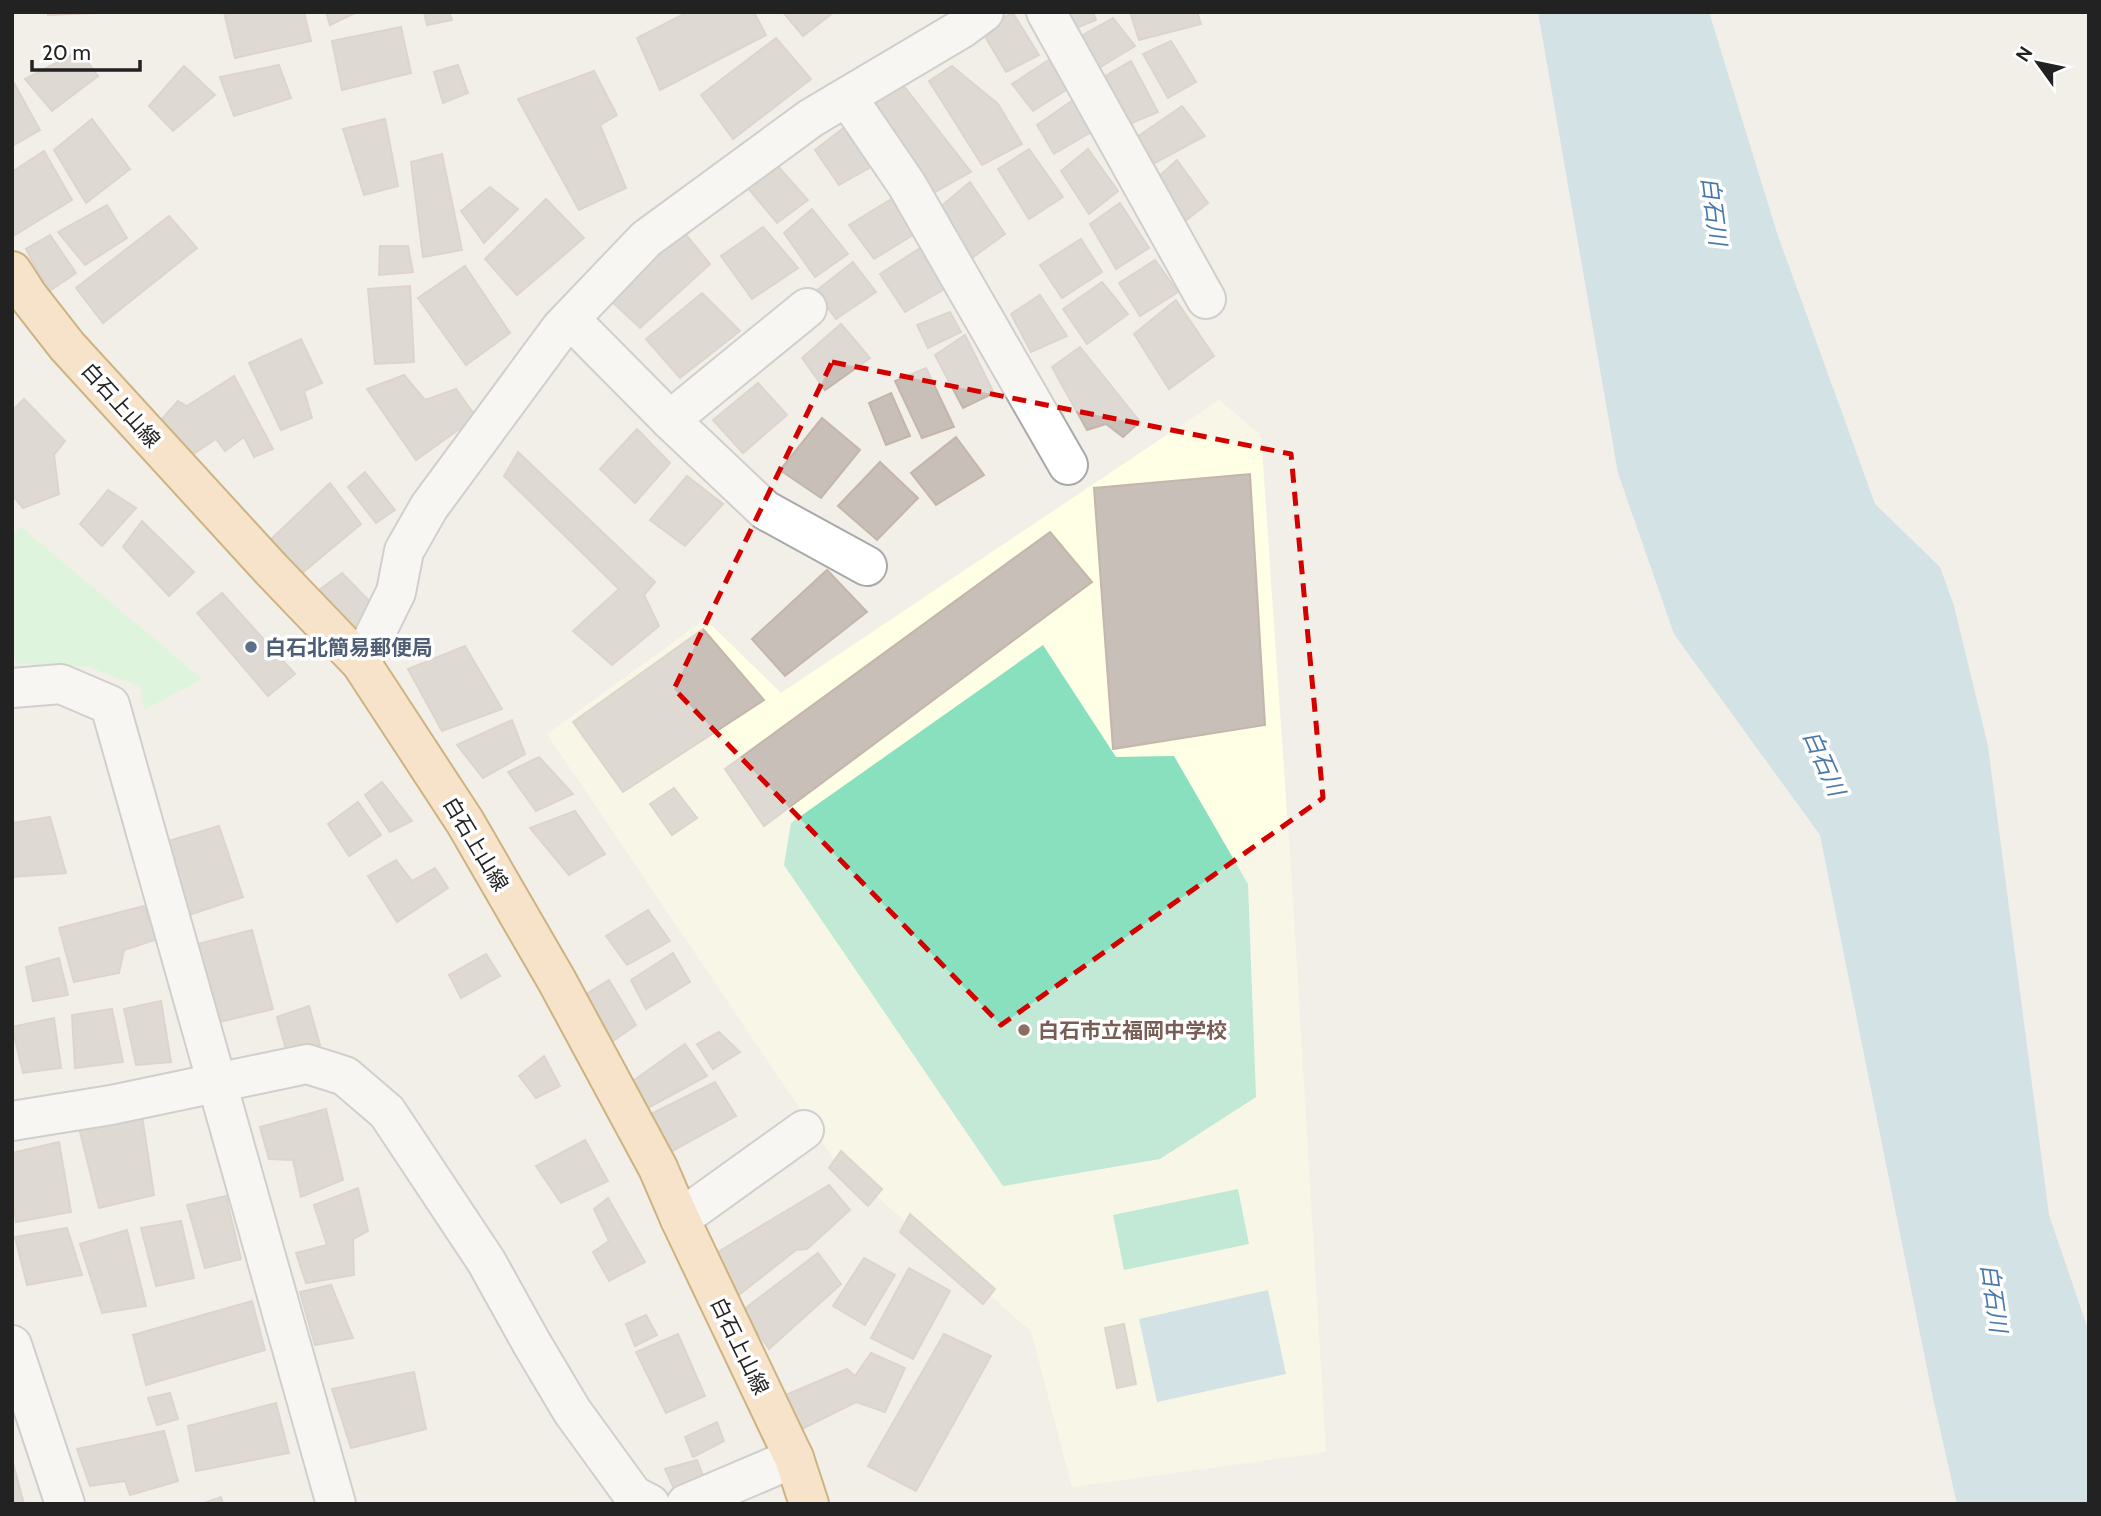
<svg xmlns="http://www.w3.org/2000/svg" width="2101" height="1516" font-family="Cabin,'Noto Sans JP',sans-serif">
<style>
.education{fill:#ffffe5}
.park{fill:#c8facc}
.pitch{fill:#88e0be}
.water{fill:#aad3df}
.building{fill:#c7bfb8;stroke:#c4b6ab;stroke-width:2}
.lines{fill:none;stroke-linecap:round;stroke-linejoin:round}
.minor-casing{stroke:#a9a9a9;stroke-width:42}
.major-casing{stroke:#a06b00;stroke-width:42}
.minor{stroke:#fff;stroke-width:38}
.major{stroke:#fcd6a4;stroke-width:38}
.marked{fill:none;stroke:#d40000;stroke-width:5;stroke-dasharray:14 9;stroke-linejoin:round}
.service-dot{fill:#5c6f8a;stroke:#fff;stroke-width:2.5}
.education-dot{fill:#8d6e63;stroke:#fff;stroke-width:2.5}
.labels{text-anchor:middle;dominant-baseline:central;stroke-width:7;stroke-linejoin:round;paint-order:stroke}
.street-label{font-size:21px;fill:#222;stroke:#fff}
.service-label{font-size:21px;font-weight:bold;fill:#4e5e75;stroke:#fff;text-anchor:start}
.education-label{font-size:21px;font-weight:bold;fill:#785e54;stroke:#fff;text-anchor:start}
.water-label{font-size:23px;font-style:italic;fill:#4a7aab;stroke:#fff}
</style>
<rect width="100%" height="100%" fill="#f2efe9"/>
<polygon class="education" points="1219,400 1261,435 1293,901 1326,1452 1072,1487 1031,1331 834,1159 547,734 705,619 781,693"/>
<polygon class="park" points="21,527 202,679 144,710 140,686 88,667 16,664 12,651 12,534"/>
<g class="pitch">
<polygon points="1043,645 1116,757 1174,756 1248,884 1256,1097 1160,1159 1003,1186 784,865 791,823"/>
<polygon points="1238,1189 1249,1244 1124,1270 1113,1215"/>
</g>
<g class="water">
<polygon points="1538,12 1709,12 1777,233 1875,504 1940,567 1954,606 1988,746 2049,1215 2089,1332 2089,1504 1957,1504 1933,1398 1820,835 1674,634 1618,473"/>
<polygon points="1268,1290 1286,1374 1157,1402 1139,1319"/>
</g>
<g class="building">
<polygon points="48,12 123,12 48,15"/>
<polygon points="224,12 304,12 311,41 235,58"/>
<polygon points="326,12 357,12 330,25"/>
<polygon points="424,12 449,12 452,20 427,25"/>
<polygon points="688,12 754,12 766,35 660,90 637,38"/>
<polygon points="783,12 834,12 803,36"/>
<polygon points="1058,12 1093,12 1096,20 1069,31"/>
<polygon points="1130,12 1197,12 1201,24 1139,40"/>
<polygon points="1013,13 1039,55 1006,72 980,28"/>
<polygon points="1113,18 1135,46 1092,72 1076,39"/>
<polygon points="401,27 411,73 342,90 332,41"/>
<polygon points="776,38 811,79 733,139 701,95"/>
<polygon points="1171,41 1196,82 1168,98 1143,54"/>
<polygon points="79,51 98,76 52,111 25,79"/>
<polygon points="1053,57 1074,85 1033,111 1012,84"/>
<polygon points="1131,61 1158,112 1127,125 1100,79"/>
<polygon points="279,65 291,98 234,116 220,77"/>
<polygon points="458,65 468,93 443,103 434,72"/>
<polygon points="184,66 215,95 173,131 149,106"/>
<polygon points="952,66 998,104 1022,144 982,165 929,81"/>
<polygon points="594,71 617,115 600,125 626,188 579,210 518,99"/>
<polygon points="900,81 971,172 928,196 867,101"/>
<polygon points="14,83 40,130 12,146 12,84"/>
<polygon points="1073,100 1093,131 1054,154 1037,125"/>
<polygon points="1182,106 1205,136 1155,163 1137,137"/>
<polygon points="92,119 130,169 86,203 54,150"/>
<polygon points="385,119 398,186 364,195 343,129"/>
<polygon points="850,123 878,163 839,185 815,150"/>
<polygon points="1029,149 1063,197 1029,219 998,169"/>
<polygon points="1088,149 1118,191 1089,214 1061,171"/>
<polygon points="44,151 72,200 15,235 12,231 12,172"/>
<polygon points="442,154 462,250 423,257 411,162"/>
<polygon points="1177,160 1208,203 1184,222 1156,179"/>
<polygon points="775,163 808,200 777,223 748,188"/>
<polygon points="970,182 1005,234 972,258 938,209"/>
<polygon points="490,187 518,209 484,243 461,211"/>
<polygon points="893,198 921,230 874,259 849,225"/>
<polygon points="546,199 584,238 517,295 485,259"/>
<polygon points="1120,203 1149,248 1116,269 1090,224"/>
<polygon points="107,205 127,238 85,265 58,232"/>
<polygon points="812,209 848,254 815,277 784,233"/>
<polygon points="169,216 197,248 103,323 76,288"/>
<polygon points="763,227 798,268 752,299 721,256"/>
<polygon points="683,231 710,264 640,328 607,297"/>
<polygon points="50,235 76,273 48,292 26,249"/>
<polygon points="1081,239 1102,272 1062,298 1040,265"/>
<polygon points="380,246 408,246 413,272 379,275"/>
<polygon points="920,248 948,287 905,312 880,274"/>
<polygon points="1155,260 1178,292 1140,316 1119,283"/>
<polygon points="853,262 876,292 836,319 816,291"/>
<polygon points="465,266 510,333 466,365 418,298"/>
<polygon points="1102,282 1128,314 1087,344 1063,309"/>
<polygon points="410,286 414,362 375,364 368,289"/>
<polygon points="702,293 740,331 680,378 646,339"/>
<polygon points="1040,295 1067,336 1031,352 1011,314"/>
<polygon points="1176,300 1214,356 1169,389 1134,334"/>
<polygon points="950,312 961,332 928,348 917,325"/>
<polygon points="841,324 870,358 825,390 802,358"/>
<polygon points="965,335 994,393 963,408 935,355"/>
<polygon points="301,339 322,383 304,391 312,418 281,430 249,363"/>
<polygon points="1080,347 1140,422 1123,437 1106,424 1087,430 1052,367"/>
<polygon points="926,368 954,427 922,438 895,381"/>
<polygon points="404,375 425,400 456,389 476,417 416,460 367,389"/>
<polygon points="234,376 273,449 254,457 244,437 225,451 216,439 183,461 154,428 178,401 187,406"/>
<polygon points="758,383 787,415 743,453 713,420"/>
<polygon points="891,393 910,436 886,445 869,403"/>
<polygon points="24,399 65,441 54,455 59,494 23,508 12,495 12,411"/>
<polygon points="822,418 860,450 821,498 780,470"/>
<polygon points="637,429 670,463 635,503 600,469"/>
<polygon points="956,437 984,475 936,505 911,473"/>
<polygon points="518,452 655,582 644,595 659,626 612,665 573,631 619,589 504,476"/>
<polygon points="880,462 918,498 877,540 838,506"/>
<polygon points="365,472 395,510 376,523 348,487"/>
<polygon points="1250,474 1265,725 1113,749 1094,488"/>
<polygon points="687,476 723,504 685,546 650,520"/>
<polygon points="330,483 361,524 295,579 268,542"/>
<polygon points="108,490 136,508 102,546 80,524"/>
<polygon points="142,521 194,572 169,596 123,547"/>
<polygon points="1050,532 1092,582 764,826 725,769"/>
<polygon points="827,570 867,612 785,676 752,639"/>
<polygon points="342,573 378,610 346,643 304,601"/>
<polygon points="222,593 295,674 268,696 197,613"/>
<polygon points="703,629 764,700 623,792 573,722"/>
<polygon points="465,646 502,709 442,731 408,669"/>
<polygon points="512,720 525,754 483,778 457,745"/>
<polygon points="539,757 573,794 536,811 508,772"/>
<polygon points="382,782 412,821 390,832 365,795"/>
<polygon points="674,788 697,818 672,835 650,804"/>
<polygon points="358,802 381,835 349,856 328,824"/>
<polygon points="575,811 605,854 569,875 530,828"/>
<polygon points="50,817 66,873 12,877 12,823"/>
<polygon points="219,826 243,897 186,916 162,843"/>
<polygon points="396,860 412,881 435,868 448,888 397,922 368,876"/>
<polygon points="144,906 158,939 124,950 119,973 74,982 59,928"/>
<polygon points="648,910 670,941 627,965 606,936"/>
<polygon points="252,930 273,1009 220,1022 194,945"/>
<polygon points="673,953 690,982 646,1009 631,980"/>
<polygon points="486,954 500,976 461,998 449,975"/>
<polygon points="59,958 68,995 33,1001 26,967"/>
<polygon points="609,980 636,1025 610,1043 580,998"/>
<polygon points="161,1001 171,1062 136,1065 124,1009"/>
<polygon points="309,1006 320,1045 286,1050 277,1017"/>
<polygon points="112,1009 123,1062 75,1068 72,1015"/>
<polygon points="54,1018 61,1068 23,1073 12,1027"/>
<polygon points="719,1032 740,1052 713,1069 697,1044"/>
<polygon points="685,1044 707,1076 648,1108 630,1083"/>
<polygon points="544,1056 560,1086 536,1098 519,1076"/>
<polygon points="715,1082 736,1116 669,1153 645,1117"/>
<polygon points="326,1109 343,1180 301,1197 293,1160 269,1159 260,1127"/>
<polygon points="142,1115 154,1195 99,1208 79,1128"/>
<polygon points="585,1140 608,1181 561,1203 536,1166"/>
<polygon points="59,1142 71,1212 16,1222 12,1194 12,1153"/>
<polygon points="841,1151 882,1189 868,1206 829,1168"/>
<polygon points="829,1185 850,1210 807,1249 796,1250 735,1298 713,1255"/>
<polygon points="358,1188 368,1231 353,1239 354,1275 306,1283 296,1253 327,1245 314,1205"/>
<polygon points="226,1196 241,1259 205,1268 187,1205"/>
<polygon points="608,1198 645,1262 609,1281 593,1252 609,1241 594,1209"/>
<polygon points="910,1214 995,1289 983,1304 900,1232"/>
<polygon points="181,1221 194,1278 156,1286 141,1228"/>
<polygon points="67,1228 82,1275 27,1285 15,1237"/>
<polygon points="127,1230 146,1306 102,1313 80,1244"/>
<polygon points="818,1253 841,1284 769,1349 743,1310"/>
<polygon points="864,1258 895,1275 865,1325 833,1306"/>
<polygon points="909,1268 950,1291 913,1359 871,1338"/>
<polygon points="331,1285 353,1338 315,1345 300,1292"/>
<polygon points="252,1301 265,1350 146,1385 133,1335"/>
<polygon points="646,1315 657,1335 635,1346 626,1324"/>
<polygon points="1124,1324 1136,1384 1117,1388 1105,1328"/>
<polygon points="678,1334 705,1396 666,1413 636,1352"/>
<polygon points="944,1334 991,1356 916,1491 868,1466"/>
<polygon points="871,1353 905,1368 885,1412 856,1402 802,1429 781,1397 847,1369 855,1376"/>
<polygon points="414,1372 426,1429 351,1448 332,1389"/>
<polygon points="170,1393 178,1419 157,1425 148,1398"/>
<polygon points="276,1403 289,1453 196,1471 188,1426"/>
<polygon points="717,1422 724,1441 693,1457 685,1437"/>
<polygon points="164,1431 178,1481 130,1495 125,1481 90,1486 77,1449"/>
<polygon points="697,1460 704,1478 675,1491 665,1469"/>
<polygon points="13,1463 24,1504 12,1504"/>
<polygon points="221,1497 223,1504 201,1504"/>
</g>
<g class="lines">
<g class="minor-casing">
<g id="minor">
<polyline points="1046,12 1206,299"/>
<polyline points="847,97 907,185 1068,465"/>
<polyline points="570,319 670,420 765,510 867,566"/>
<polyline points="670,420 807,308"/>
<polyline points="361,663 396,592 404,551 429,507 561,328 646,239 811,118 961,29 984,12"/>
<polyline points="12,688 61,684 110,705 336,1504"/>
<polyline points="12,1121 111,1105 307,1064 345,1076 387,1112 486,1261 531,1342 572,1411 633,1495 650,1504"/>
<polyline points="680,1219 804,1130"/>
<polyline points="12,1345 65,1504"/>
<polyline points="686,1504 794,1458"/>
</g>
</g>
<g class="major-casing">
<polyline id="major" points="12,271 28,296 67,346 271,569 361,663 465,822 557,981 658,1168 680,1219 794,1458 809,1504"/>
</g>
<use href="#minor" class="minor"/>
<use href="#major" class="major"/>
</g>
<path d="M0 0H2101V1516H0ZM832 362 1291 454 1323 798 1001 1025 674 689Z" fill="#f2efe9" fill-opacity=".55" fill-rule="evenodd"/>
<path class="marked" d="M832 362 1291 454 1323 798 1001 1025 674 689Z"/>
<circle class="service-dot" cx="251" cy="647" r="7"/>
<circle class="education-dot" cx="1024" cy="1030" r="7"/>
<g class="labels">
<g class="street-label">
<text transform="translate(121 405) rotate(48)">白石上山線</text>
<text transform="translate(476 844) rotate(59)">白石上山線</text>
<text transform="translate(740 1346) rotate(64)">白石上山線</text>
</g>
<g class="service-label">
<text x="265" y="647">白石北簡易郵便局</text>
</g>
<g class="education-label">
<text x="1038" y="1030">白石市立福岡中学校</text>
</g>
<g class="water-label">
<text transform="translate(1714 211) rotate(83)">白石川</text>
<text transform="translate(1824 763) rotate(66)">白石川</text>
<text transform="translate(1994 1298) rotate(82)">白石川</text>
</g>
</g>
<rect width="2101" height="1516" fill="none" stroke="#222222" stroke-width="28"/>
<g transform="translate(2038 63) rotate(303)" stroke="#ffffff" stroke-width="5" paint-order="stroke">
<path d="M0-5L12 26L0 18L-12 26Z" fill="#222222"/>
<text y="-10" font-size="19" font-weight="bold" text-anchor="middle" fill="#222222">N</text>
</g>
<path d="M32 60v10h108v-10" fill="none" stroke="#222222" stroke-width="3.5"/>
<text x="42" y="60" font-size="21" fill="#222222" stroke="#ffffff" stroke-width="5" paint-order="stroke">20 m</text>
</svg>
